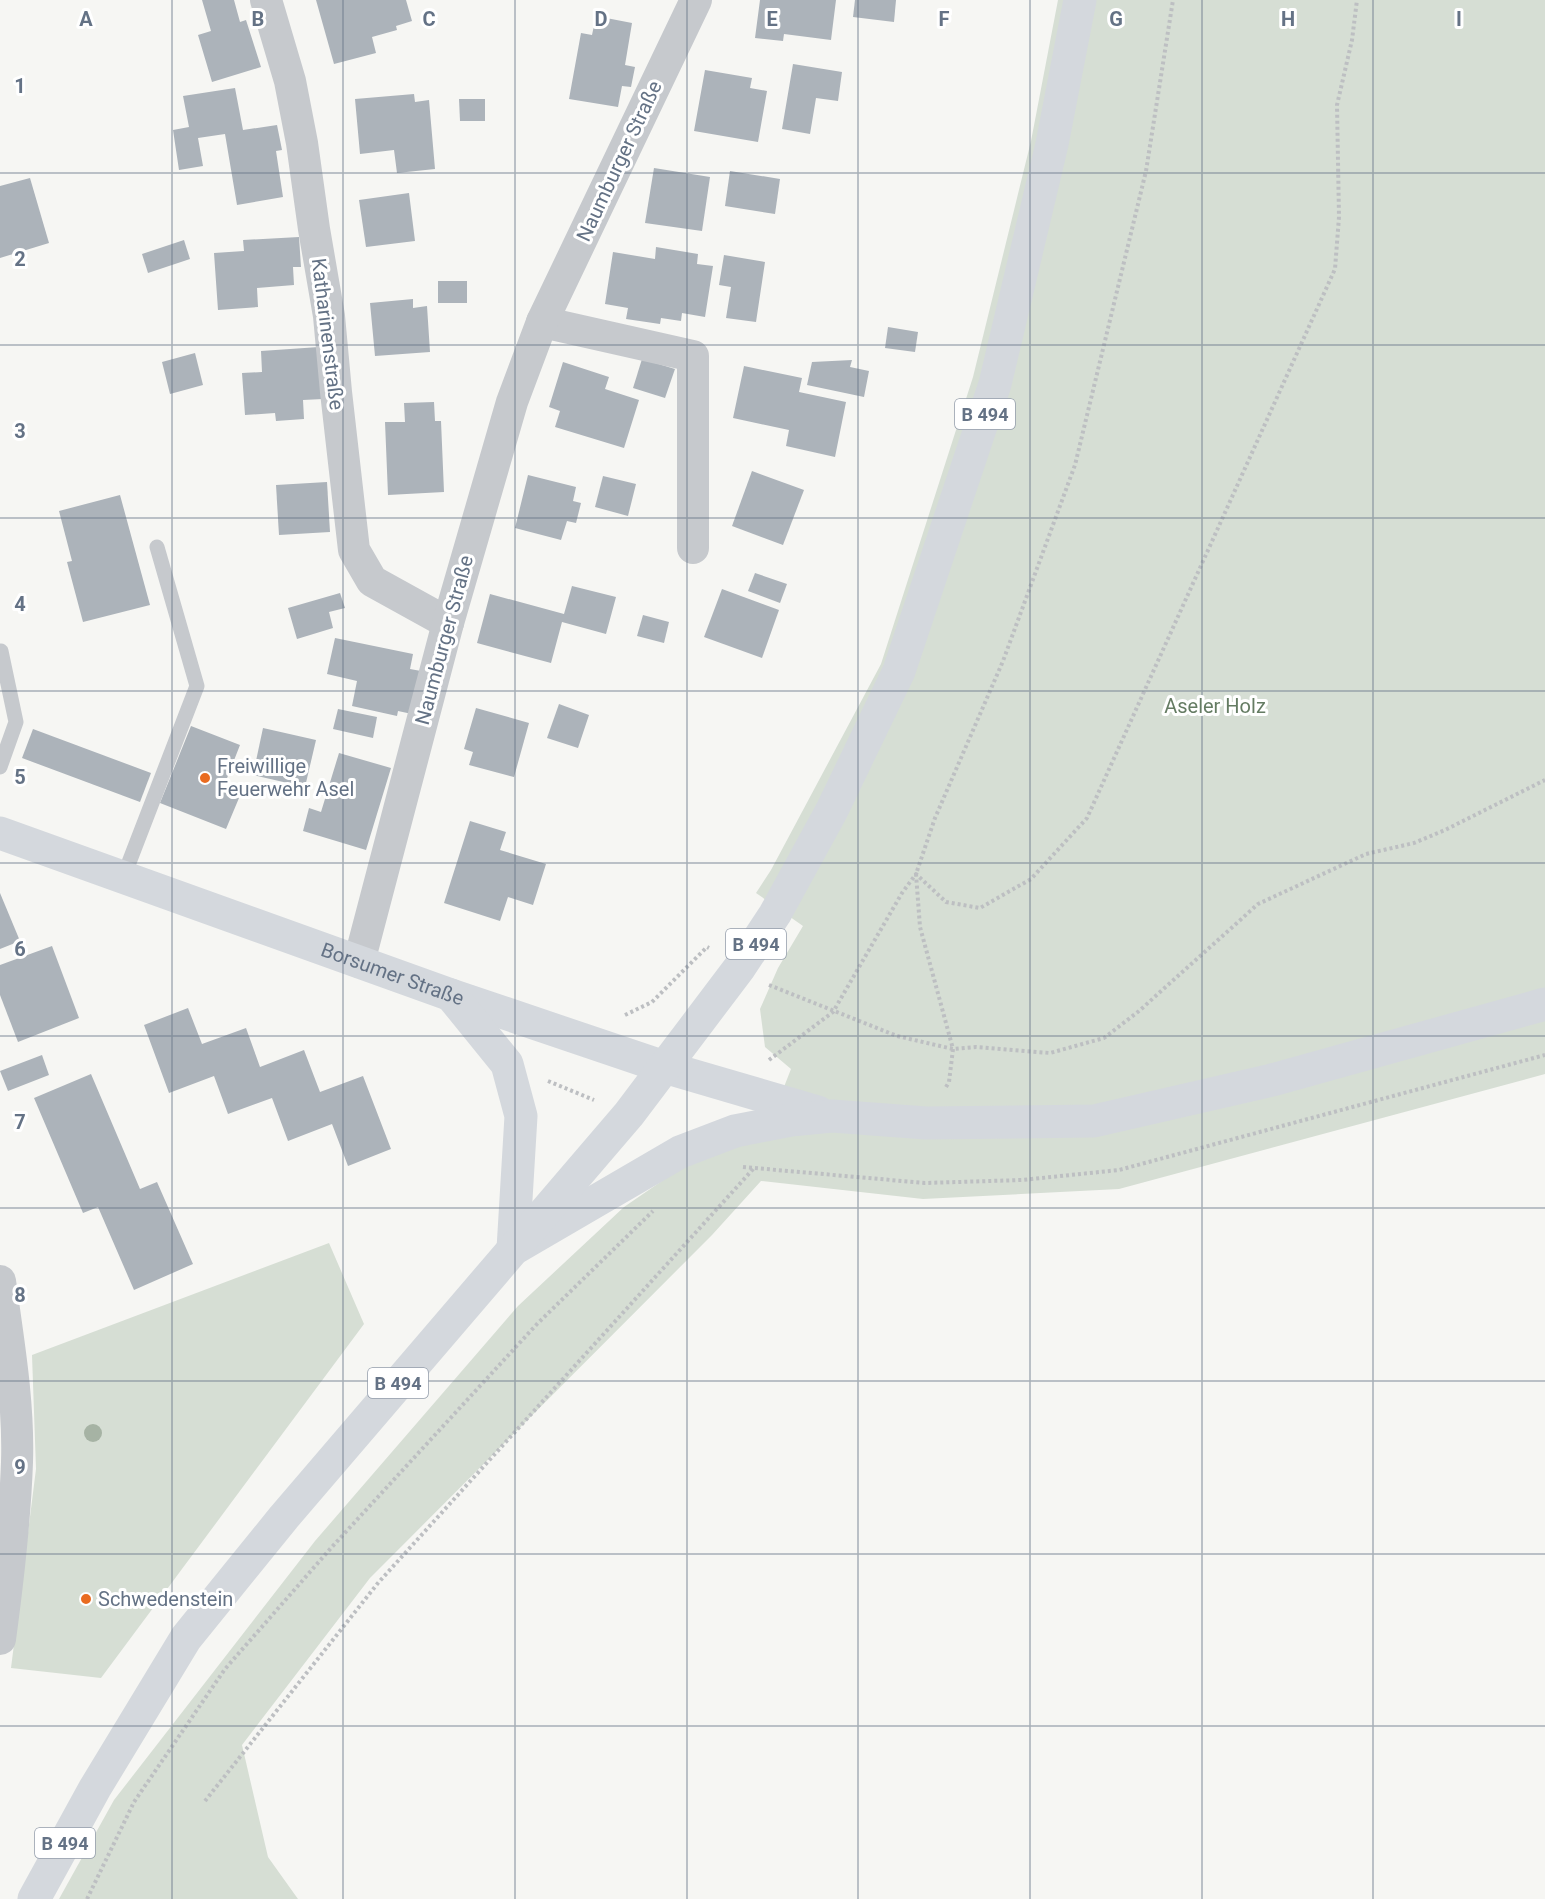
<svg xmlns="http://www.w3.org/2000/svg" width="1545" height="1899" font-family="Roboto,sans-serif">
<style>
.green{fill:#d6ded4}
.building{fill:#acb3ba}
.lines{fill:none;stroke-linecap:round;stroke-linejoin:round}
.path{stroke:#bdbfc2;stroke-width:4;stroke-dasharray:3 3;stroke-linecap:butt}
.lane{stroke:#c6c9cd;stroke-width:15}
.street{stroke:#c6c9cd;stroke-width:32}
.secondary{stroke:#d4d8dd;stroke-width:33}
.primary{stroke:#d4d8dd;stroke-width:33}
.tree{fill:#a6b3a4}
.grid{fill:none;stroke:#647285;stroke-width:1.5;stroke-opacity:0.55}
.poi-dot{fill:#e96b20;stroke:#fff;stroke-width:2}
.labels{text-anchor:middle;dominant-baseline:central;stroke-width:6;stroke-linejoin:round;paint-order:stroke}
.shield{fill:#fff;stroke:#929caa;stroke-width:1.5}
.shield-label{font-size:18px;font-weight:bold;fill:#647285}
.street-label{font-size:20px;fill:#647285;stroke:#fff}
.park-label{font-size:20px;fill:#657c63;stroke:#fff}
.poi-label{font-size:20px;fill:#647285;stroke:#fff;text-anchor:start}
.grid-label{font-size:20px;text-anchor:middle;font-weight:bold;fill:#647285;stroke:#fff;stroke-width:6;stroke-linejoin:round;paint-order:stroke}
</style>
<rect width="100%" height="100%" fill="#f6f6f3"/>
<g class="green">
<polygon points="1058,0 1545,0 1545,1074 1119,1189 923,1199 761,1181 712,1235 370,1578 242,1745 268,1857 298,1899 59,1899 114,1800 315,1541 518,1306 624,1207 691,1161 764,1138 791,1069 765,1047 760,1009 778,968 803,926 756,893 771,870 881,664 973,377 1031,141"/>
<polygon points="329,1243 364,1324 101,1678 11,1668 36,1469 32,1355"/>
</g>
<g class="building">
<polygon points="202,0 234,0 240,22 246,20 261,67 212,82 198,35 211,31"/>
<polygon points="316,0 406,0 412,21 396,26 397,30 372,37 376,53 334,64"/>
<polygon points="760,0 836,0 831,40 784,34 783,41 755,38"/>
<polygon points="855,0 896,0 894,22 853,17"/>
<polygon points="596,16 632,23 625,65 635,67 631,87 622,86 618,107 569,99 581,33 592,35"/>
<polygon points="793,64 842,72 838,101 816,98 810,134 782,129"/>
<polygon points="705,70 752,78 750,88 767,91 758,142 694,131"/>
<polygon points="235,88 243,130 277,125 282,150 276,151 283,197 237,205 225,134 198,138 203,166 179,170 173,130 189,127 183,96"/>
<polygon points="414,94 415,102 429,100 435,169 397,173 394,150 360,154 355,99"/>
<polygon points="459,99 485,99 485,121 460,121"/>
<polygon points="654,168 710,177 702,231 645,223"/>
<polygon points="730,171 780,179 775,214 725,206"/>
<polygon points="30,178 49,243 0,258 0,186"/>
<polygon points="409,193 415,241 366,247 359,200"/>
<polygon points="299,237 301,267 293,267 294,285 257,288 258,307 218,310 214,253 244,251 243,240"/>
<polygon points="184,240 190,259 148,273 142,254"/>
<polygon points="656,247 698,254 697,264 713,266 705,317 682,313 681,321 661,318 660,324 626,319 628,308 605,304 613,252 655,259"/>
<polygon points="724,255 765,262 756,322 726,318 731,287 719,285"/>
<rect x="438" y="281" width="29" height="22"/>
<polygon points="413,299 413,308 427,306 430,352 375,356 370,303"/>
<polygon points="888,327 918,332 915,352 885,348"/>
<polygon points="319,347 323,399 303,400 304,419 276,421 275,413 245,415 242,373 262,372 261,351"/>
<polygon points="195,353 203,385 170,394 162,362"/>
<polygon points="642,359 675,369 665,398 633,388"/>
<polygon points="852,360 850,367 869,371 864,397 807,385 812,362"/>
<polygon points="563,362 609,377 605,389 639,400 624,448 555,427 560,411 549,407"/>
<polygon points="744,366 802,378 799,392 846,402 835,457 786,446 789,430 733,418"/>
<polygon points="434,402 435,421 441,421 444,492 388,495 385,422 405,422 404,403"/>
<polygon points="752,471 804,490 783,545 732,526"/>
<polygon points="528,475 576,487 573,501 581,503 576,523 567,521 561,540 515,528"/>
<polygon points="603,476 636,484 628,516 595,507"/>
<polygon points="327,482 330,532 279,535 276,485"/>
<polygon points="120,495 150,605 83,622 67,562 72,561 59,511"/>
<polygon points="755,573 787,584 780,603 748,591"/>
<polygon points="572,586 616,597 606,634 562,622 551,663 477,643 490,594 564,614"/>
<polygon points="722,589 779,610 762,658 704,637"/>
<polygon points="340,593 345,608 329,612 333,628 297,639 288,608"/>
<polygon points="643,615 669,622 664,643 637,636"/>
<polygon points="335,638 413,654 410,669 421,671 412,714 398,711 397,716 352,706 357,681 327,674"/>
<polygon points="559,704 589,715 578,748 547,738"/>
<polygon points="476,708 529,723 514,777 469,765 473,752 464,749"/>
<polygon points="338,709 377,717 373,738 333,729"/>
<polygon points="191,726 240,745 222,791 239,798 226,829 160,803"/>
<polygon points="263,728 316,740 305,787 253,775"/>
<polygon points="33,729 151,773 140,802 22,758"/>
<polygon points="339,753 391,768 366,850 303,831 309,808 321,812"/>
<polygon points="470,821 506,832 500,850 546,864 533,905 508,897 500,921 444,903"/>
<polygon points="0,893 20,941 0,949"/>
<polygon points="52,946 79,1018 18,1042 0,995 0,965"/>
<polygon points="188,1008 202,1044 246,1028 260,1067 304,1050 320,1092 363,1076 391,1149 348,1166 332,1124 288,1141 272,1098 228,1114 214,1076 169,1093 144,1025"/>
<polygon points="42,1055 49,1075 8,1091 0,1071"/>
<polygon points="91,1074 140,1189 157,1182 193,1264 134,1290 98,1207 83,1213 34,1098"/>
</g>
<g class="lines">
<g class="path">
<polyline points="769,985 897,1036 953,1049 976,1047 1050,1053 1104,1038 1139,1011 1258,904 1366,854 1414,843 1445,830 1545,780"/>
<polyline points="625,1015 652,1002 707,947 709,948"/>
<polyline points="769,1060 833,1012 902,893 916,874 946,902 980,908 1031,879 1087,818 1335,269 1339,217 1337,105 1352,40 1357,0"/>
<polyline points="548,1081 594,1100"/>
<polyline points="946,1087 949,1082 953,1049 920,927 916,874 935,818 1003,661 1075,465 1146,171 1173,0"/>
<polyline points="743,1167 925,1183 1022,1180 1119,1170 1545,1055"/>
<polyline points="205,1801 378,1583 755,1167"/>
<polyline points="87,1899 134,1802 225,1669 331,1548 537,1324 653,1211"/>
</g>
<g class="lane">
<polyline points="0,767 16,722 1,651"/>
<polyline points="123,878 197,686 157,547"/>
</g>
<g class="street">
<polyline points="266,0 290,81 302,143 314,229 329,316 336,392 354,550 372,581 448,623"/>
<polyline points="542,322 693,356 693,548"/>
<polyline points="359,962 448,623 512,402 542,322 696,0"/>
<path d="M0 1281C8 1340 19 1402 17 1462 15 1521 8 1580 0 1639"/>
</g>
<g class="secondary">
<path id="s1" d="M0 833 451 995 664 1067 818 1112"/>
<polyline points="451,995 507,1064 521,1116 513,1249"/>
<polyline points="517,1247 680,1152 735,1131 791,1120 832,1116 926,1123 1094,1121 1272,1080 1545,1004"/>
</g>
<polyline class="primary" points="34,1899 95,1788 186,1638 284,1517 629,1114 740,967 775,914 832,810 899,671 995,384 1052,144 1080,0"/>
</g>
<circle class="tree" cx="93" cy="1433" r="9"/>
<path class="grid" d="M172 0V1899M343 0V1899M515 0V1899M687 0V1899M858 0V1899M1030 0V1899M1202 0V1899M1373 0V1899M0 173H1545M0 345H1545M0 518H1545M0 691H1545M0 863H1545M0 1036H1545M0 1208H1545M0 1381H1545M0 1554H1545M0 1726H1545"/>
<g class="poi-dot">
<circle cx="205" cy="778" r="6"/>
<circle cx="86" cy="1599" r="6"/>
</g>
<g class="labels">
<g class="shield">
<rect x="955" y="399" width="60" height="30" rx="4.5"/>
<rect x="726" y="929" width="60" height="30" rx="4.5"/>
<rect x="368" y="1368" width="60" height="30" rx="4.5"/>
<rect x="35" y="1828" width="60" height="30" rx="4.5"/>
</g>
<g class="shield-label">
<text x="985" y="414">B 494</text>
<text x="756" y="944">B 494</text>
<text x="398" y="1383">B 494</text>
<text x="65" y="1843">B 494</text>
</g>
<g class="street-label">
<text transform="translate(619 161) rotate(-65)">Naumburger Straße</text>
<text transform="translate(328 334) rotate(83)">Katharinenstraße</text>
<text transform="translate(444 640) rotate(-75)">Naumburger Straße</text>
<text stroke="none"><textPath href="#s1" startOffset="417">Borsumer Straße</textPath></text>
</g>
<g class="park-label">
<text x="1215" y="706">Aseler Holz</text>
</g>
<g class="poi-label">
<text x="217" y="766">Freiwillige<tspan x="217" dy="23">Feuerwehr Asel</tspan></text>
<text x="98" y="1599">Schwedenstein</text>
</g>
</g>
<g class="grid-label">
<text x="86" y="26">A</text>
<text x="258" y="26">B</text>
<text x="429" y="26">C</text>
<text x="601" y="26">D</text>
<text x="772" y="26">E</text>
<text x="944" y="26">F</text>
<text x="1116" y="26">G</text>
<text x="1288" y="26">H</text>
<text x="1459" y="26">I</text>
<text x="20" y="93">1</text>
<text x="20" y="266">2</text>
<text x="20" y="438">3</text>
<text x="20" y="611">4</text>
<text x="20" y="784">5</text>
<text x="20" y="956">6</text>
<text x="20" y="1129">7</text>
<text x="20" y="1302">8</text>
<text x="20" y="1474">9</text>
</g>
</svg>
